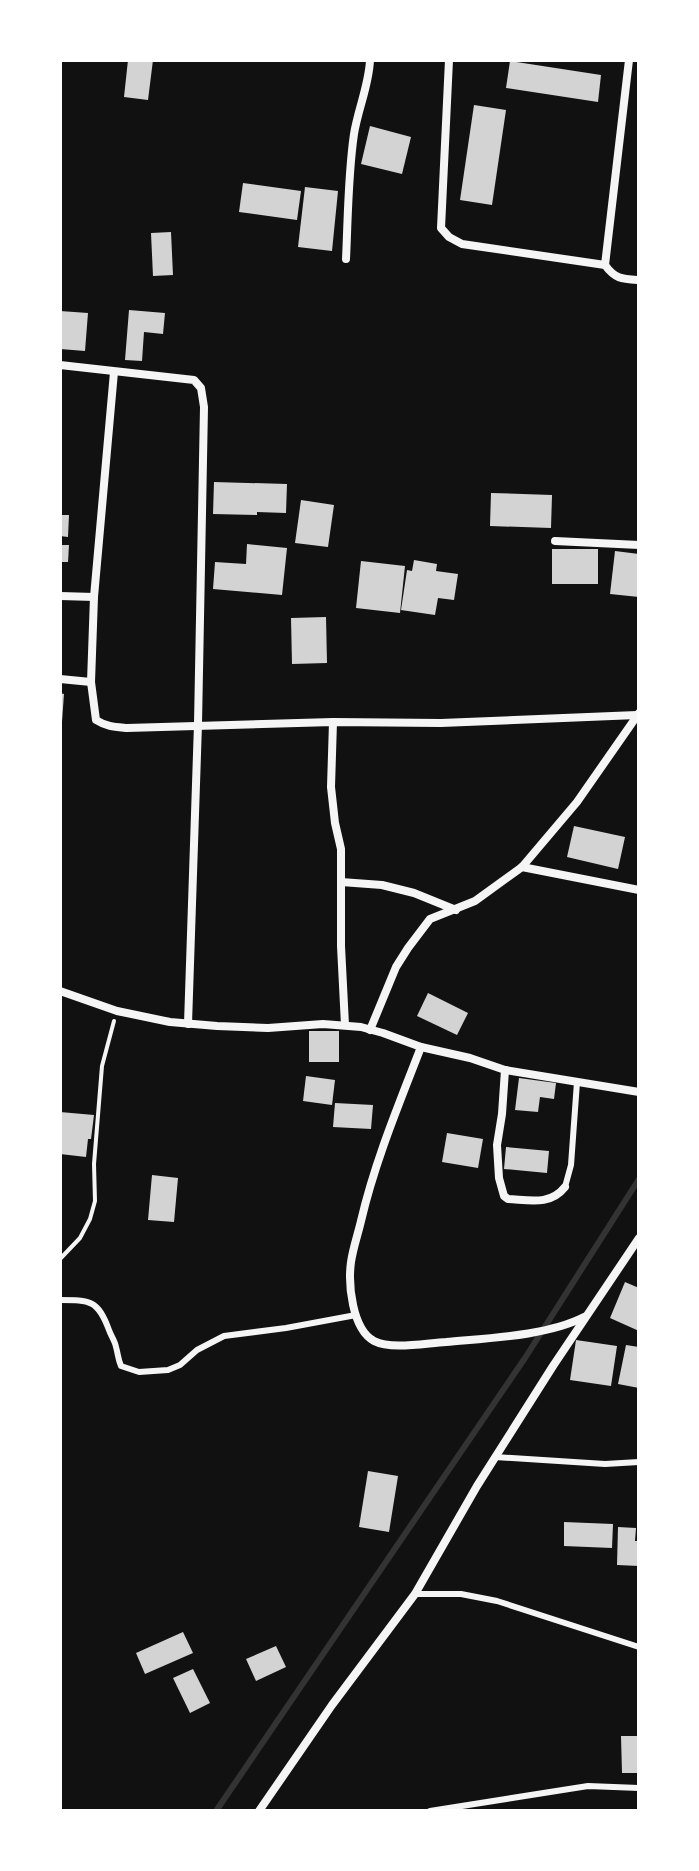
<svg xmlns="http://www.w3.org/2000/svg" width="699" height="1871" font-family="'Varela Round',sans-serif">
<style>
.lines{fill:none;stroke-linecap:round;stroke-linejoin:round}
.stream{stroke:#333;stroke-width:6}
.building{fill:#d3d3d3}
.path{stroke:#f5f5f5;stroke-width:4}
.service{stroke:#f5f5f5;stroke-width:6}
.minor{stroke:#f5f5f5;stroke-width:8}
</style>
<rect width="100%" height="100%" fill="#111"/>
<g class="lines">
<polyline class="stream" points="216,1811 525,1358 639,1179"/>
</g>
<g class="building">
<polygon points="128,60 153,60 148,100 124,97"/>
<polygon points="510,61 601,75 598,102 506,88"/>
<polygon points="474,105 506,110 492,205 460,200"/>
<polygon points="370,126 411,137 402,174 361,164"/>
<polygon points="243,183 301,191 297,220 239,212"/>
<polygon points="305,187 338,191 332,251 298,247"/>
<polygon points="171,232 173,275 153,276 151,233"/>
<polygon points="129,310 165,313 163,334 144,332 142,361 125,360"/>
<polygon points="60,311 88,313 85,351 60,349"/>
<polygon points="214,482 287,484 286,513 257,512 257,515 213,514"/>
<polygon points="491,493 552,495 551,528 490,526"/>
<polygon points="301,500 334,505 328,547 295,543"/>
<polygon points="60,515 69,515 68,537 60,536"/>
<polygon points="247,544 287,548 282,595 213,589 215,562 246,564"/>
<polygon points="60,545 69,545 68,562 60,562"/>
<rect x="552" y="549" width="46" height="35"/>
<polygon points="615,551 639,554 639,597 610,594"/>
<polygon points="414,560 437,564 436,571 458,574 454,600 438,598 435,615 401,610 407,570 412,571"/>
<polygon points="361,561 405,566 400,613 356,608"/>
<polygon points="326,617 327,663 292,664 291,618"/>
<polygon points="60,693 64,694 62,722 60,722"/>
<polygon points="574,826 625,837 618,869 567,857"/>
<polygon points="428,993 468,1013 457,1035 417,1016"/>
<rect x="309" y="1031" width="30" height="31"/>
<polygon points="306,1076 335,1080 332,1105 303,1101"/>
<polygon points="519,1078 556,1083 554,1099 540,1097 538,1112 515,1110"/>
<polygon points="335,1103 373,1105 371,1129 333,1127"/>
<polygon points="60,1112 94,1115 91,1139 88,1139 86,1157 60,1154"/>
<polygon points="447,1133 483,1139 478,1168 442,1162"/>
<polygon points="506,1147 549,1151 547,1173 504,1169"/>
<polygon points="152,1175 178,1178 174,1222 148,1220"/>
<polygon points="625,1282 639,1288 639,1331 610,1318"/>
<polygon points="576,1340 617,1346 611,1386 570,1380"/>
<polygon points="626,1345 639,1347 639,1388 618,1384"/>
<polygon points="368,1471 398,1476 389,1532 359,1527"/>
<polygon points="564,1522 613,1524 612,1548 564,1546"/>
<polygon points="618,1527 636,1528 635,1541 639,1541 639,1566 617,1565"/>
<polygon points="183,1632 193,1653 145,1674 136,1653"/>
<polygon points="276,1646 286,1667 256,1681 246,1659"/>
<polygon points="193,1669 210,1703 190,1713 173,1678"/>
<polygon points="621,1736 639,1736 639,1773 622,1773"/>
</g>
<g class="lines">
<polyline class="path" points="60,1259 80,1238 90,1219 95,1201 94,1164 102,1066 114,1021"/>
<g class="service">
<polyline points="565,1187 571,1165 577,1082"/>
<path d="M60 1300C90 1300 98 1300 109 1330 111 1336 115 1341 116 1347 118 1354 118 1359 121 1366L139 1372 168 1370 180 1365 197 1350 224 1336 286 1328 356 1315"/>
<polyline points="495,1457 605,1464 639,1462"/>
<polyline points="415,1594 461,1594 497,1601 639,1647"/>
<polyline points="430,1811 588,1786 639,1788"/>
</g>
<g class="minor">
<polyline points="449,60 441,228 449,237 462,244 605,265"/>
<path d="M629 60 605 265C615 279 622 279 639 280"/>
<path d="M346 259C348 217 348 175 354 134 358 109 369 85 370 60"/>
<polyline points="60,365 194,380 201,388 204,407 198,724 188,1024"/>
<path d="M114 372 94 597 91 682 96 720C107 727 115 727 127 728L333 722 441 723 637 715"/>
<polyline points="555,541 639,545"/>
<polyline points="60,596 94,597"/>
<polyline points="60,679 91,682"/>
<polyline points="333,722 331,787 335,823 341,849 341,946 345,1025"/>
<polyline points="522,867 639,890"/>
<polyline points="341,882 382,885 414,893 456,910"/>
<polyline points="60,991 117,1011 170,1022 217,1026 268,1028 323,1024 361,1027 383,1033 421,1047 470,1058 505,1070 639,1092"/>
<polyline points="370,1030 396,967 408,948 430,919 475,901 522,867 577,802 639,713"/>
<path d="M421 1047C399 1104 375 1161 361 1221 358 1234 353 1248 351 1262 348 1284 352 1329 374 1341 391 1350 426 1343 446 1342 488 1338 547 1336 584 1317"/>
<path d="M505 1070 502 1114 497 1145 499 1178 504 1196 508 1199C529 1200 550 1206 565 1187"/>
<polyline points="259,1811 332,1705 415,1594 477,1486 553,1366 639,1238"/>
</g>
</g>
<rect width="699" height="1871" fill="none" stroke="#ffffff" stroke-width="124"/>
</svg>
